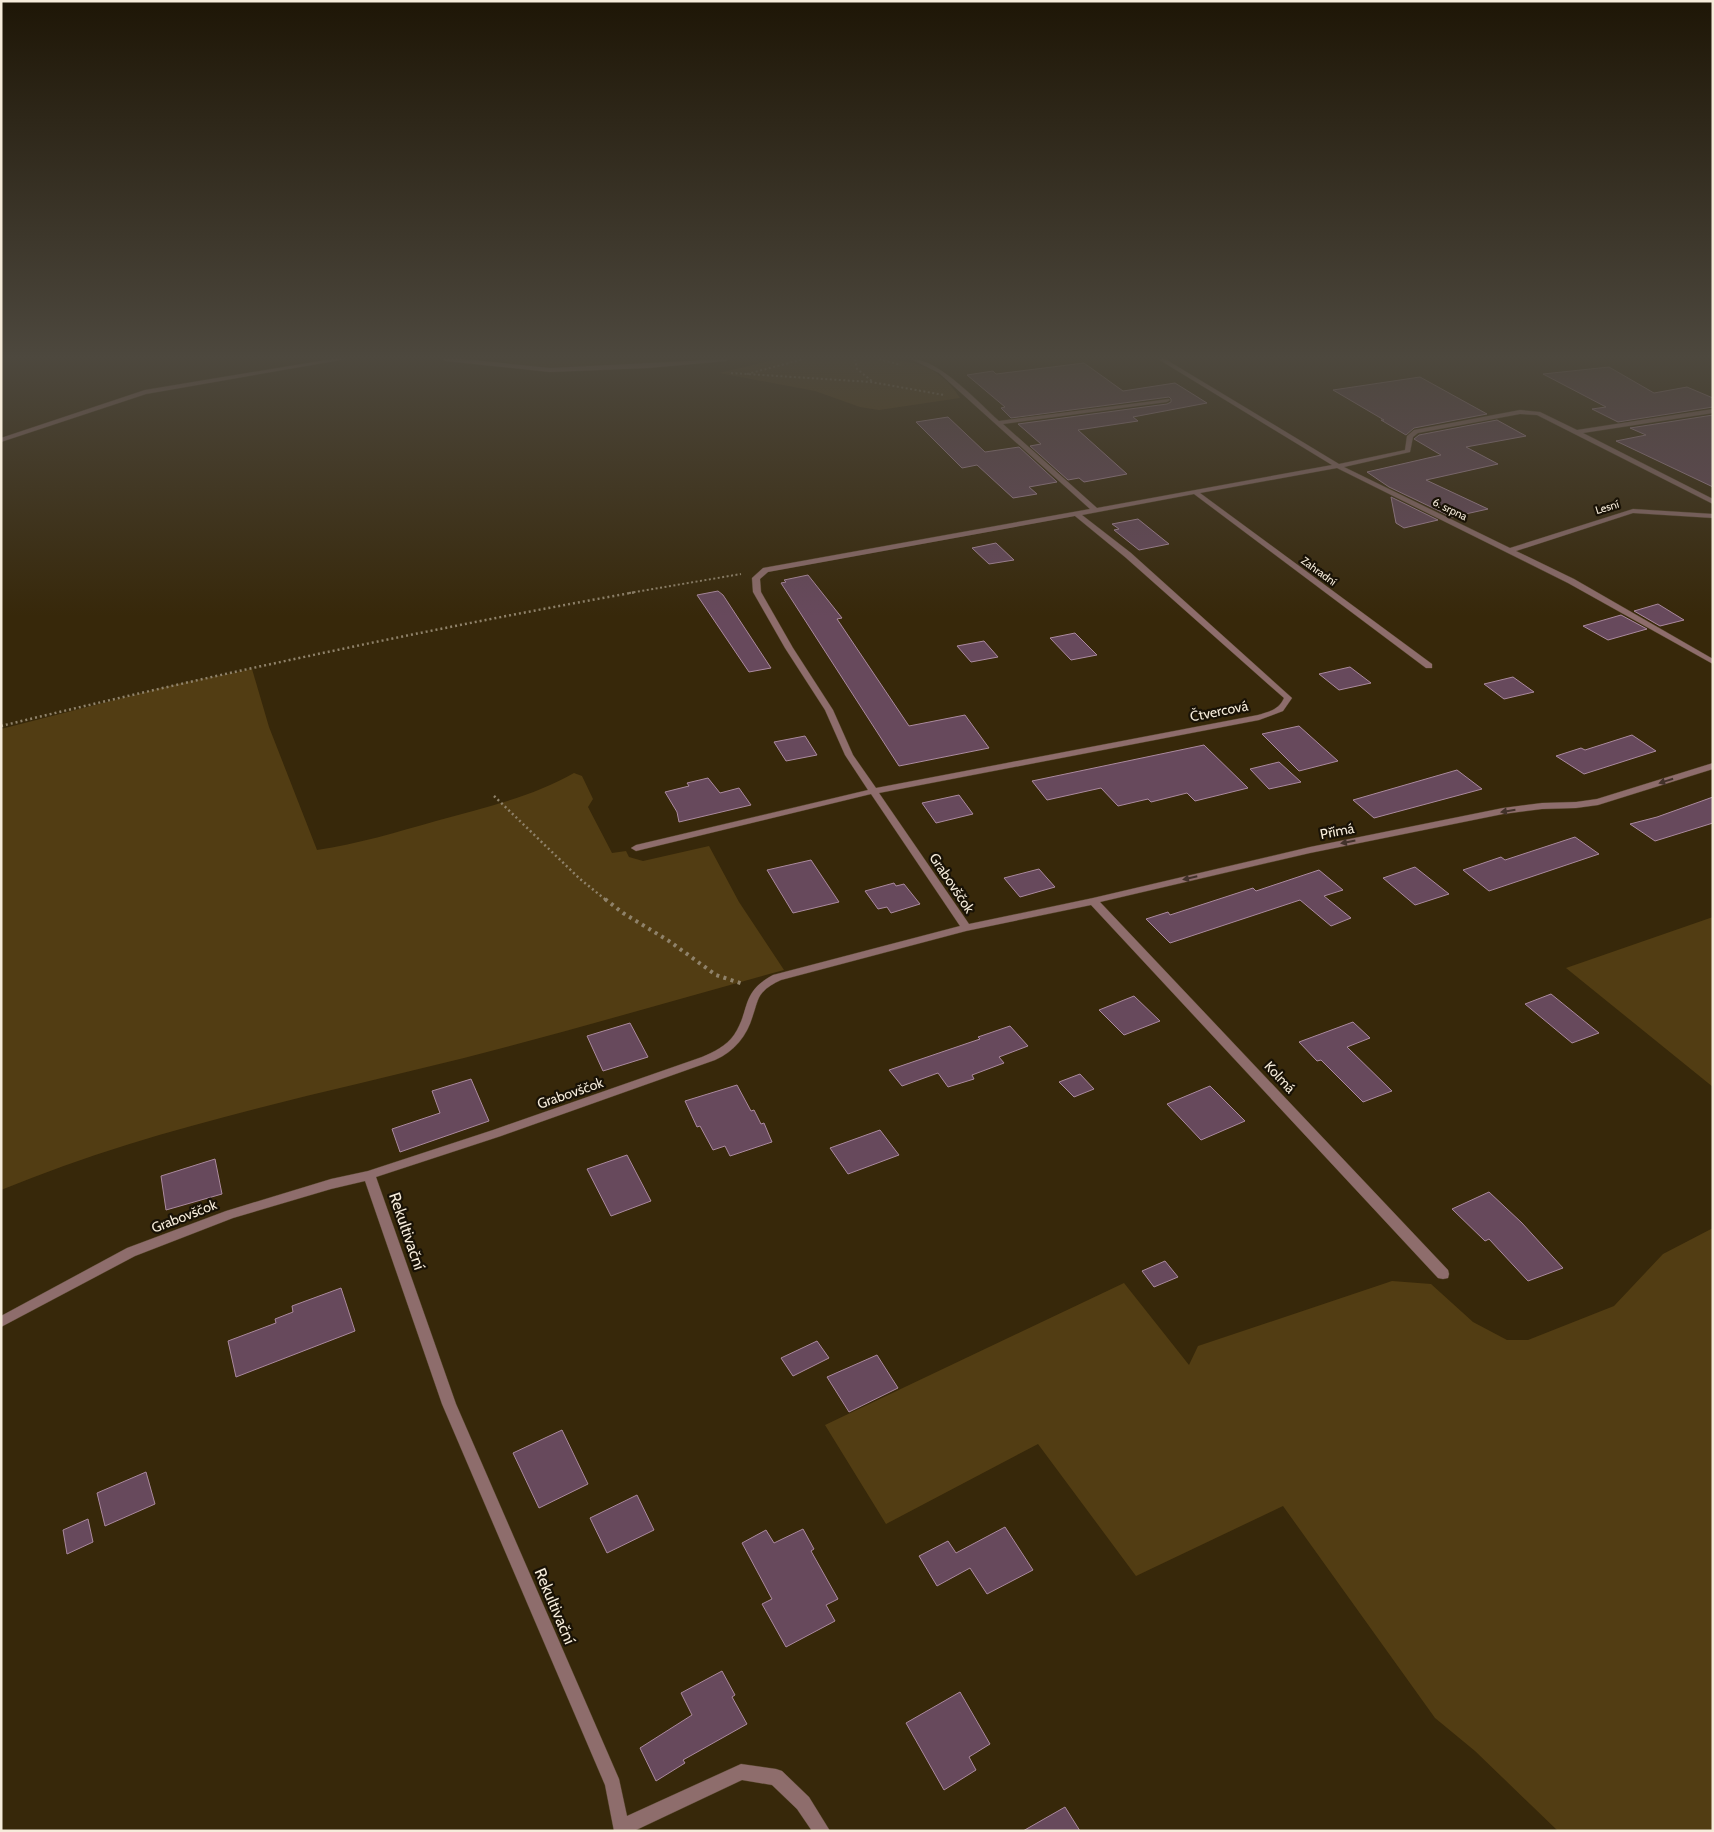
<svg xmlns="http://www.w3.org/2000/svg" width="1714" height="1832" font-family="Cabin,sans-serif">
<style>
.green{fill:#523d13}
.building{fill:#67495c;stroke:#ab8a9f}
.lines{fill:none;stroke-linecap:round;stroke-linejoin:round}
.street-casing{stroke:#524327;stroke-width:1}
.path-far2{stroke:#8f826a;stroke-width:2;stroke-dasharray:2 2.5;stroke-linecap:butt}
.path-far1{stroke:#8f826a;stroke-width:2.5;stroke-dasharray:2 3;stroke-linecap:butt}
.path{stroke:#8f826a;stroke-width:4;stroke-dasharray:3 4.5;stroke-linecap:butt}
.street{fill:#8e6d6c;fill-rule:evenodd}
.oneway{fill:#42322a}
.labels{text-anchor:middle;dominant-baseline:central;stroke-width:4.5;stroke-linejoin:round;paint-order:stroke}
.far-street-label{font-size:11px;fill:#f6ecdb;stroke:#191206}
.street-label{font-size:14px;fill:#f6ecdb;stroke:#191206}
.near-street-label{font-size:16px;fill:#f6ecdb;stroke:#191206}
</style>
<rect width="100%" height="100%" fill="#37280a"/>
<g class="green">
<path d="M506 359H662L661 367C624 361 586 369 548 368 533 368 518 365 502 361Z"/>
<path d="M778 359C802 359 827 359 851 359 895 359 934 356 960 398L879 410 860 407 815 391 719 373Z"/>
<path d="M252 669 269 727 317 850C358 844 397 832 436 821 483 808 532 797 574 773L582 776 593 799 588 807 612 853 626 851 629 857 643 861 709 846 739 902 784 970C677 999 571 1031 464 1058 308 1097 150 1128 1 1190V729L177 684Z"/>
<polygon points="1713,917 1713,1087 1566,968"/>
<polygon points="1713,1228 1713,1831 1558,1831 1475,1751 1435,1718 1283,1506 1136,1576 1038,1444 886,1524 825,1425 1124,1283 1189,1365 1198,1346 1392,1281 1431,1284 1473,1322 1507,1340 1528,1340 1614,1306 1663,1254"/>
</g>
<g class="building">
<polygon points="1084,363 1123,391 1175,383 1207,403 1133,417 1138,421 1078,430 1127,474 1084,482 1079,478 1068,480 1030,446 1041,444 1018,424 1167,404 1171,402 1171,399 1169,397 1011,418 1001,408 1005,407 967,375 993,371 996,374"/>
<polygon points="1609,367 1654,393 1687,387 1713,398 1713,407 1618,422 1592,409 1606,407 1543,374"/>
<polygon points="1420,377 1487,414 1414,428 1406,435 1381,420 1384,420 1333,390"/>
<polygon points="1713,415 1713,487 1616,441 1646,435 1630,428"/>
<polygon points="948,417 985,452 1019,447 1057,482 1029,487 1037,494 1013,498 977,465 962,468 916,422"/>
<polygon points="1497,420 1526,436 1466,447 1498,464 1426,480 1488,509 1452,517 1389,487 1367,472 1441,455 1414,439 1419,435"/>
<polygon points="1391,497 1438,520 1404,528 1396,523"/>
<polygon points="1138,519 1169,544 1139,550 1114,530 1119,529 1112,524"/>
<polygon points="996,543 1014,560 989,564 972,548"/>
<polygon points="808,575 842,618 837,619 909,726 965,715 989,748 899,766 781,583 786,582 784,580"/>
<polygon points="718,591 723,595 771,668 749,672 697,595"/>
<polygon points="1658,604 1684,620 1660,626 1634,611"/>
<polygon points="1621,615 1647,629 1608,640 1583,626"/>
<polygon points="1075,633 1097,655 1071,660 1050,638"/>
<polygon points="984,641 998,657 971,662 957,646"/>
<polygon points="1350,667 1371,683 1339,690 1319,674"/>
<polygon points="1513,677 1534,692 1504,699 1484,684"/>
<polygon points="1299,726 1338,761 1299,771 1262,734"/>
<polygon points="1632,735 1656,751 1584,774 1556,756 1581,748 1585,750"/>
<polygon points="805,736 817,755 786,761 774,742"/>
<polygon points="1204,745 1248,788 1195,801 1187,793 1151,802 1148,799 1118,806 1101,788 1047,800 1032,781"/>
<polygon points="1279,762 1301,782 1269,789 1250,769"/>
<polygon points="1457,770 1482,789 1374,818 1353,800"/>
<polygon points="708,778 720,793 739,788 751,805 679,822 677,812 665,792 689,786 687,783"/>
<polygon points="959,795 973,814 936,823 922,803"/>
<polygon points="1713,797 1713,823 1655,841 1630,824 1657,817"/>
<polygon points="1575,837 1599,854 1489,891 1463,870 1501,857 1505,860"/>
<polygon points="811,860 839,902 793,913 767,870"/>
<polygon points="1415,867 1449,894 1415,905 1383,878"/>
<polygon points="1039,869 1055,887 1020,897 1004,878"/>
<polygon points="1319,870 1343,890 1324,896 1351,918 1331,926 1300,900 1170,943 1146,919 1168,912 1170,915 1253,888 1256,891"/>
<polygon points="894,883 896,886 904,884 920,904 891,913 887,907 878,909 865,891"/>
<polygon points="1551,994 1599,1033 1572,1043 1525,1004"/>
<polygon points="1134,996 1160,1021 1124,1035 1099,1010"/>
<polygon points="1353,1022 1370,1038 1347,1047 1392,1091 1363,1102 1321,1060 1317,1061 1299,1042"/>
<polygon points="630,1023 648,1057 603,1071 587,1036"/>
<polygon points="1010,1026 1028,1046 999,1057 1004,1063 972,1075 974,1079 948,1087 938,1073 902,1086 889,1070 980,1039 978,1037"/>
<polygon points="1080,1074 1094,1089 1074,1097 1059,1082"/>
<polygon points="471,1079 489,1121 400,1152 392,1129 440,1113 432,1091"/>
<polygon points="737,1085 751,1111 754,1110 761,1124 764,1123 772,1142 730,1156 725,1146 713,1150 700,1126 697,1127 685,1101"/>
<polygon points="1210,1086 1245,1121 1201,1140 1167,1104"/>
<polygon points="880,1130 899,1155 848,1174 830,1148"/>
<polygon points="627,1155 651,1201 611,1216 587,1169"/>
<polygon points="215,1159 222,1194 166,1210 161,1176"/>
<polygon points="1489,1192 1522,1223 1563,1268 1528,1281 1489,1239 1485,1241 1452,1209"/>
<polygon points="1165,1261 1178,1277 1154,1287 1142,1271"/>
<polygon points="341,1288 355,1331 236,1377 228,1341 276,1323 275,1319 293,1312 292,1306"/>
<polygon points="817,1341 829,1358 793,1376 781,1358"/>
<polygon points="877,1355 898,1388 849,1412 827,1377"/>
<polygon points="562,1430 588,1484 539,1508 513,1453"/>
<polygon points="146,1472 155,1504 105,1526 97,1493"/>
<polygon points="637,1495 654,1530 607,1553 590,1518"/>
<polygon points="88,1519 93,1542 67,1554 63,1530"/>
<polygon points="1005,1527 1033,1570 987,1594 970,1568 937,1586 919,1556 948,1541 956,1553"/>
<polygon points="803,1529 814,1549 811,1551 838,1599 826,1605 835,1621 786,1647 762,1604 772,1599 742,1543 766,1530 774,1543"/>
<polygon points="722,1671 735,1695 732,1697 747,1724 683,1760 685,1763 656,1781 640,1748 692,1715 681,1693"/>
<polygon points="960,1692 990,1744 969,1757 976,1770 944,1790 906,1723"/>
<polygon points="1065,1807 1080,1831 1023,1831"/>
</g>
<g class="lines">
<g class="street-casing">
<g id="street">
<polygon points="332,359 346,359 146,394 1,442 1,438 145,390"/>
<polygon points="443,359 463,359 550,368 729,359 726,361 648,368 550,372 446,361"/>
<path d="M911 359C939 359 978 402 999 421L1169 399 1170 400 1167 402 1003 424 1097 508 1332 465 1158 359H1165L1339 464 1405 450 1407 436 1414 430 1520 410 1540 412 1577 430 1713 409V413L1583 433 1713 499V504L1537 415 1520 414 1418 433 1413 437 1410 452 1344 467 1510 548 1633 509 1713 514V518L1633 513 1516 551 1574 579 1713 659V664L1568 583 1337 468 1200 493 1432 664V668H1426L1194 494 1082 515 1131 553 1292 698 1283 711 1259 720 879 793 969 924 1093 898 1310 847 1503 808 1542 803 1576 802 1597 799 1713 763V769L1598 805 1576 808 1542 809 1503 814 1310 853 1100 902 1448 1270 1449 1274 1448 1278 1443 1279 1438 1278 1091 905 966 931 781 980C774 983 767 987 762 993 757 999 756 1007 753 1015 747 1036 735 1051 715 1060L501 1136 376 1177 456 1404 619 1779 627 1816 741 1764 776 1769 782 1771 809 1797 830 1831H812L797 1809 772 1785 742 1780 634 1831H614L605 1785 442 1404 365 1181 331 1189 233 1218 135 1256 1 1327V1316L127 1248 226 1211 331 1179 368 1171 493 1130 702 1057C714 1052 726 1046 734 1035 751 1009 740 993 773 975L960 926 871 794 636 851 631 848 636 845 868 790 845 755 825 710 785 648 753 592 752 578 763 568 1090 509 939 373ZM1075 516 1125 557 1268 684 1284 698C1279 710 1268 712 1258 715L876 788 853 755 833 710 793 648 761 592 760 579 768 572Z"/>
</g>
</g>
<g class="path-far2">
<polyline points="855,359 857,369 873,382"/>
<polyline points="879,359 901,365"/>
<polyline points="731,373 871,382 944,395"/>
<polyline points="747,374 804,359"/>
<polyline points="629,593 741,574"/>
</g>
<g class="path-far1">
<path d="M1 726C211 675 423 630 636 592"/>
<polyline points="494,796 580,879 606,900"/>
</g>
<polyline class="path" points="605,899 623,913 669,941 716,975 743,984"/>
<use href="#street" class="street"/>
</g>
<defs><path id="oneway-solid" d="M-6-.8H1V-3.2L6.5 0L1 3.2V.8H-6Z" transform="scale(1.25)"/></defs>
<g class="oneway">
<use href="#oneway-solid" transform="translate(1666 781) rotate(162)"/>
<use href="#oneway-solid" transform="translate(1508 811) rotate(171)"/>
<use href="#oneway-solid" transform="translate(1348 842) rotate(169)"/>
<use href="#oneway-solid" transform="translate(1190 878) rotate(167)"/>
</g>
<linearGradient id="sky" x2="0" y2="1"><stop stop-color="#1e1606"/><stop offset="0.58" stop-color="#4d483e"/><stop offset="1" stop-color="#4d483e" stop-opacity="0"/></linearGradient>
<rect width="1714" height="616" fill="url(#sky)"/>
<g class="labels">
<g class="far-street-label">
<text transform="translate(1607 507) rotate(-17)">Lesní</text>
<text transform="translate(1450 509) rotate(26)">6. srpna</text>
<text transform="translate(1319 571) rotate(36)">Zahradní</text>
</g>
<g class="street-label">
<text transform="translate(1219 711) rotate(-11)">Čtvercová</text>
<text transform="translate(1337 831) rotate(-11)">Přímá</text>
<text transform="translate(952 883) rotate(56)">Grabovščok</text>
<text transform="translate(1280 1077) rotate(47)">Kolmá</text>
<text transform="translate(570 1093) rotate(-19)">Grabovščok</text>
<text transform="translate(184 1216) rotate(-21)">Grabovščok</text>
</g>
<g class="near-street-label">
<text transform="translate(407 1231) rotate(71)">Rekultivační</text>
<text transform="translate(555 1606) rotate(67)">Rekultivační</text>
</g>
</g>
<rect width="1714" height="1832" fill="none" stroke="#f6ecdb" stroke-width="5"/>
</svg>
